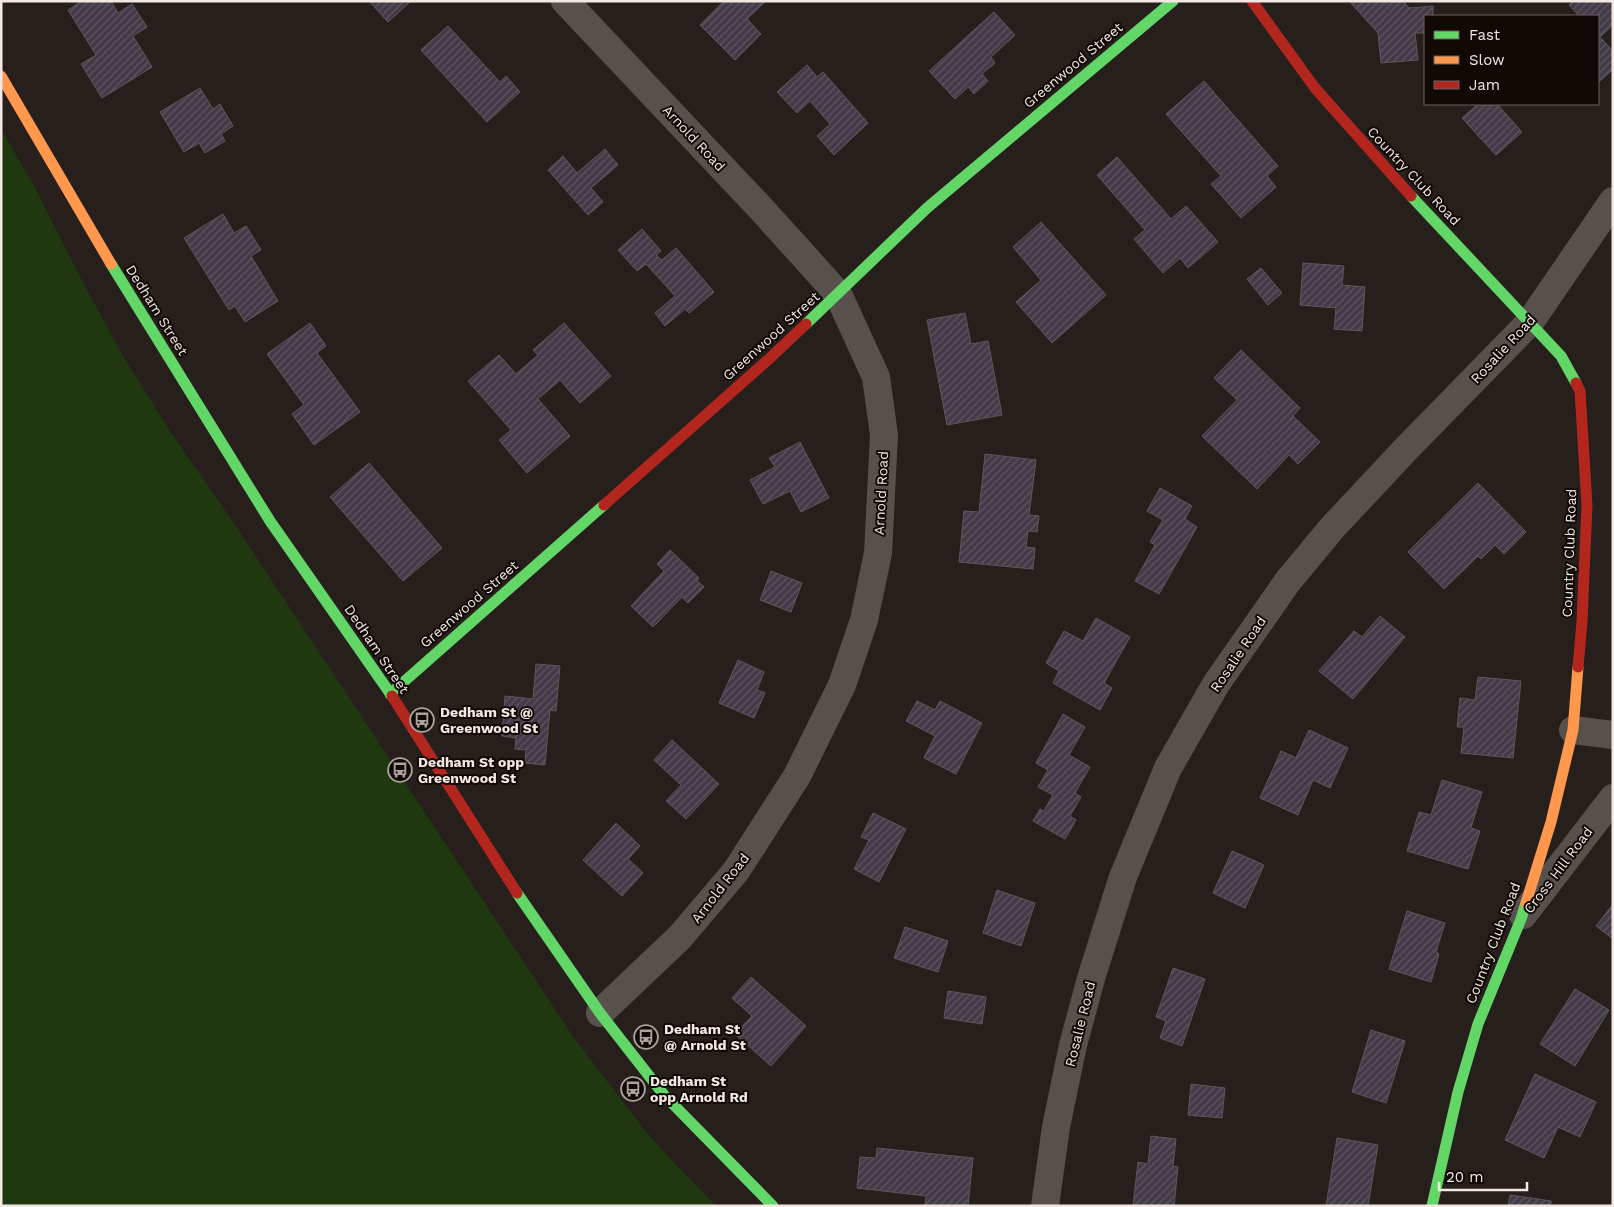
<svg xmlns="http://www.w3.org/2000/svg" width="1614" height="1207" font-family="'Work Sans',sans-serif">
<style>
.green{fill:#1f380f}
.building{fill:url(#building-hatch);stroke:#5c5859}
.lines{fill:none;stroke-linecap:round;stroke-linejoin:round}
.street{stroke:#57504d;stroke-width:28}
.fast{stroke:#63d668;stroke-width:11}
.slow{stroke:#ff974d;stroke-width:11}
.jam{stroke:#b3261e;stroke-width:11}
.labels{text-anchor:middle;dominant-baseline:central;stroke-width:4;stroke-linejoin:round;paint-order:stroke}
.street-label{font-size:14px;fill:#f3e8e3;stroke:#100906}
.poi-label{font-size:14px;font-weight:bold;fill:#f3e8e3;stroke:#100906;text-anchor:start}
</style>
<defs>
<pattern id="building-hatch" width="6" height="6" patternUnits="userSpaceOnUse" patternTransform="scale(1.25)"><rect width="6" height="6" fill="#423a46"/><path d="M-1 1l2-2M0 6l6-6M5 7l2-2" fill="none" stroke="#5e5661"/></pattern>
</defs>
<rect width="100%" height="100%" fill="#271f1b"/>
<polygon class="green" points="1,129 34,186 79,275 124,358 174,437 229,516 574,1038 643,1128 673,1162 716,1206 1,1206"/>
<g class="building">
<polygon points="82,1 111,1 118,13 132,4 147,27 133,36 152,67 102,98 81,64 96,55 68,10"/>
<polygon points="369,1 411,1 388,22"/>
<polygon points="724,1 766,1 747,19 761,34 735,60 700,25"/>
<polygon points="1349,1 1403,1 1409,8 1433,6 1433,16 1425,16 1425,33 1415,33 1418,60 1381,63 1378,33"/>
<polygon points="1573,1 1610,1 1613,4 1613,25 1600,37 1613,51 1613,69 1598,83 1598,16 1579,16 1569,5"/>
<polygon points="994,12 1015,35 991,57 995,63 982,74 988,81 974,94 968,87 955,99 929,71"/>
<polygon points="448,26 500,82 506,76 520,92 487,122 421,50"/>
<polygon points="807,65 817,77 823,72 868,123 834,155 817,136 830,124 810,101 797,113 777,92"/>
<polygon points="1204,81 1278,166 1267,176 1276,187 1241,218 1211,184 1221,176 1166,114"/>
<polygon points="200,88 213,109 220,104 233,126 221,134 225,141 205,153 199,143 184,152 160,112"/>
<polygon points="1478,104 1497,104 1522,132 1496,155 1462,118"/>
<polygon points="605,149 618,165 591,188 603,202 588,215 548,170 563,156 577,173"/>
<polygon points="1117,157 1171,219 1186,206 1218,242 1188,268 1180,258 1163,273 1134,239 1145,230 1097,175"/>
<polygon points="223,214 234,233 246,226 261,250 251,256 278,301 245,322 235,306 229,310 184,238"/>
<polygon points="1041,222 1106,295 1052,343 1016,302 1041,280 1013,247"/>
<polygon points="642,229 661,251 656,255 662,260 676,248 714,292 689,313 685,309 665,326 655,313 675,296 646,264 637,271 618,250"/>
<polygon points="1303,263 1344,266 1342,285 1365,287 1362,331 1334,329 1336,308 1300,305"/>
<polygon points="1261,268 1282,293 1268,305 1247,279"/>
<polygon points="965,313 971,344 988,341 1002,415 947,425 927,320"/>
<polygon points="310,323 326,346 317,353 360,412 314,445 292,414 304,405 267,354"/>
<polygon points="564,323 611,376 580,403 560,380 538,399 570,436 527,473 499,440 511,430 468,381 499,355 516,374 538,355 533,350"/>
<polygon points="1241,350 1300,408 1293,416 1320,442 1298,464 1289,455 1257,489 1202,436 1237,400 1214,378"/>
<polygon points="800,442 829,498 801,512 790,491 763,504 750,480 775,467 769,458"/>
<polygon points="985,454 1036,460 1029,515 1039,516 1037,532 1028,531 1026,547 1035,548 1033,569 959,562 964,511 979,512"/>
<polygon points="369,463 442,548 403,581 330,497"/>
<polygon points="1478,483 1526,532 1504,554 1495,545 1481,559 1478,556 1444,589 1408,552"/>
<polygon points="1160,488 1192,506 1185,519 1197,527 1159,594 1135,581 1155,545 1150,542 1163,520 1147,511"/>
<polygon points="670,550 699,578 697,581 704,587 688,603 682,597 653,627 631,606 664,571 657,564"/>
<polygon points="771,571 802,583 791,612 760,600"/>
<polygon points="1380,616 1405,637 1353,699 1319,671 1354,631 1362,637"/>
<polygon points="1096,618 1130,637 1104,683 1112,688 1100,710 1053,683 1059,671 1046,663 1064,631 1083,641"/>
<polygon points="738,660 764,672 757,690 765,693 754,718 719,703"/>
<polygon points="536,664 560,666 556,711 550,710 545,765 525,763 526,750 515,749 516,738 502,736 505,696 533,699"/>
<polygon points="1478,677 1521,681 1513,758 1461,753 1464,727 1457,727 1460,698 1475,700"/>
<polygon points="917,701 935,710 940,701 982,723 956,774 924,758 935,736 906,721"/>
<polygon points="1063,714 1085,727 1069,755 1090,767 1075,793 1081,797 1070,816 1076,820 1065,839 1033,821 1040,809 1044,811 1053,795 1038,787 1048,770 1036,763"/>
<polygon points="1309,730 1348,748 1330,788 1313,780 1298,815 1260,798 1281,751 1296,758"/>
<polygon points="672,740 719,784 686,819 666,801 681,785 654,760"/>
<polygon points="1442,780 1482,792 1471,828 1480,831 1468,869 1407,851 1419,812 1431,815"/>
<polygon points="873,813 906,829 879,882 854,869 869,840 861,837"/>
<polygon points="616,823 640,846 628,859 643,873 622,896 583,860"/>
<polygon points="1232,851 1264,865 1245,908 1213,893"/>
<polygon points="997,890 1035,903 1021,946 983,933"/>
<polygon points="1613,904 1613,939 1596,926"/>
<polygon points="1407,911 1445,923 1436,952 1439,954 1431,982 1389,969"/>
<polygon points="905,927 948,941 938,972 894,958"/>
<polygon points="1173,968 1205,979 1182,1046 1160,1038 1166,1021 1156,1017"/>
<polygon points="751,977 806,1026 771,1066 735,1034 752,1016 732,998"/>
<polygon points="1575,989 1609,1010 1575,1066 1540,1044"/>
<polygon points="948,991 986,997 982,1024 944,1018"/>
<polygon points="1371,1030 1405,1041 1386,1103 1352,1092"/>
<polygon points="1535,1074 1596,1102 1580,1137 1558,1127 1544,1158 1505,1140"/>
<polygon points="1191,1084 1225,1088 1222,1118 1188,1115"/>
<polygon points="1151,1136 1176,1139 1173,1166 1178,1167 1174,1206 1133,1206 1138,1162 1148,1164"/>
<polygon points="1337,1138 1378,1145 1368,1206 1326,1206"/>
<polygon points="877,1148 973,1158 968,1206 925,1206 926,1196 857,1188 860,1157 876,1158"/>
<polygon points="1510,1195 1551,1201 1551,1206 1508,1206"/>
</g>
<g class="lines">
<g class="street">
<polyline points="565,1 766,214 838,294 876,377 884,435 878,553 864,620 842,685 797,776 736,871 680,937 600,1013"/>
<polyline points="1573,730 1613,735"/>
<polyline points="1523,915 1613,798"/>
<polyline points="1045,1206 1056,1127 1073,1045 1092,975 1123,877 1168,768 1216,684 1288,581 1332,528 1406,449 1530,322 1613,201"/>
</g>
<g class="fast">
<polyline points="1411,196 1561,356 1576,383"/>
<polyline points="111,264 270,521 392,696"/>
<polyline points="806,324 927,208 1173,1"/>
<polyline points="390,694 604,505"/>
<polyline points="517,893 600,1013 664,1095 773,1206"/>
<polyline points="1432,1206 1458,1092 1478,1024 1521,919 1526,903"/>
</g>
<g class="slow">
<polyline points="1,76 111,264"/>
<polyline points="1526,903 1551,822 1573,730 1578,667"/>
</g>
<g class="jam">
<polyline points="1252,1 1315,88 1411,196"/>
<polyline points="1576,383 1580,391 1587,505 1582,622 1578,667"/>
<polyline points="604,505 769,359 806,324"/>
<polyline points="392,696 517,893"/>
</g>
</g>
<defs>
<g id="bus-ring" transform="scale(1.25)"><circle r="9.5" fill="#100906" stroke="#aca29d" stroke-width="1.5"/><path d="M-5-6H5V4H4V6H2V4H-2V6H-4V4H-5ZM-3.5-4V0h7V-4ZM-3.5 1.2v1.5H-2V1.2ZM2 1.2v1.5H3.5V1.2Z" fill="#aca29d"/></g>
</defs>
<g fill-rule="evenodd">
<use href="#bus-ring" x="422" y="720"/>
<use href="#bus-ring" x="400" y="770"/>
<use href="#bus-ring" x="646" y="1037"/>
<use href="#bus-ring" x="633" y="1089"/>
</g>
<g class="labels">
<g class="street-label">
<text transform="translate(1073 65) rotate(-40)">Greenwood Street</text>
<text transform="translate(694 138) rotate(47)">Arnold Road</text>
<text transform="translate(1414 176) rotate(47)">Country Club Road</text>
<text transform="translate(157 310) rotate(58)">Dedham Street</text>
<text transform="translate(771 336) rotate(-42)">Greenwood Street</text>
<text transform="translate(1503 349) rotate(-47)">Rosalie Road</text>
<text transform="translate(881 493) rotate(-87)">Arnold Road</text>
<text transform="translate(1569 553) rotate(-88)">Country Club Road</text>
<text transform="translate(469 604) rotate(-41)">Greenwood Street</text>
<text transform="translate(377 649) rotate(56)">Dedham Street</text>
<text transform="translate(1238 654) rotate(-56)">Rosalie Road</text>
<text transform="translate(1558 870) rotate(-53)">Cross Hill Road</text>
<text transform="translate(720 888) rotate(-52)">Arnold Road</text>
<text transform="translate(1493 943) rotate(-69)">Country Club Road</text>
<text transform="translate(1080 1024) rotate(-76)">Rosalie Road</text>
</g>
<g class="poi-label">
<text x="440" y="712">Dedham St @<tspan x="440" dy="16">Greenwood St</tspan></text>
<text x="418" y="762">Dedham St opp<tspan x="418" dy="16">Greenwood St</tspan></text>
<text x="664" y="1029">Dedham St<tspan x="664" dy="16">@ Arnold St</tspan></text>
<text x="650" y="1081">Dedham St<tspan x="650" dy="16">opp Arnold Rd</tspan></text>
</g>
</g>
<rect width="1614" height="1207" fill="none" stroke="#f3e8e3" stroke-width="5"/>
<rect x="1424" y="15" width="175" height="90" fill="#100906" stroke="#6b625e"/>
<rect x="1434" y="31" width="25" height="8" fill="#63d668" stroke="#6b625e"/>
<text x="1469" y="40" font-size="15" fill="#f3e8e3">Fast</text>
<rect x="1434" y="56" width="25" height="8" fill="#ff974d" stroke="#6b625e"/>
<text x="1469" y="65" font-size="15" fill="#f3e8e3">Slow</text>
<rect x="1434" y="81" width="25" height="8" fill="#b3261e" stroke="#6b625e"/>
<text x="1469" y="90" font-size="15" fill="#f3e8e3">Jam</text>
<path d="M1439 1182v8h88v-8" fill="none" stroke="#f3e8e3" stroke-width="2.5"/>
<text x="1446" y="1182" font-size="15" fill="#f3e8e3" stroke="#100906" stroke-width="4" paint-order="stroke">20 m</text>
</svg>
